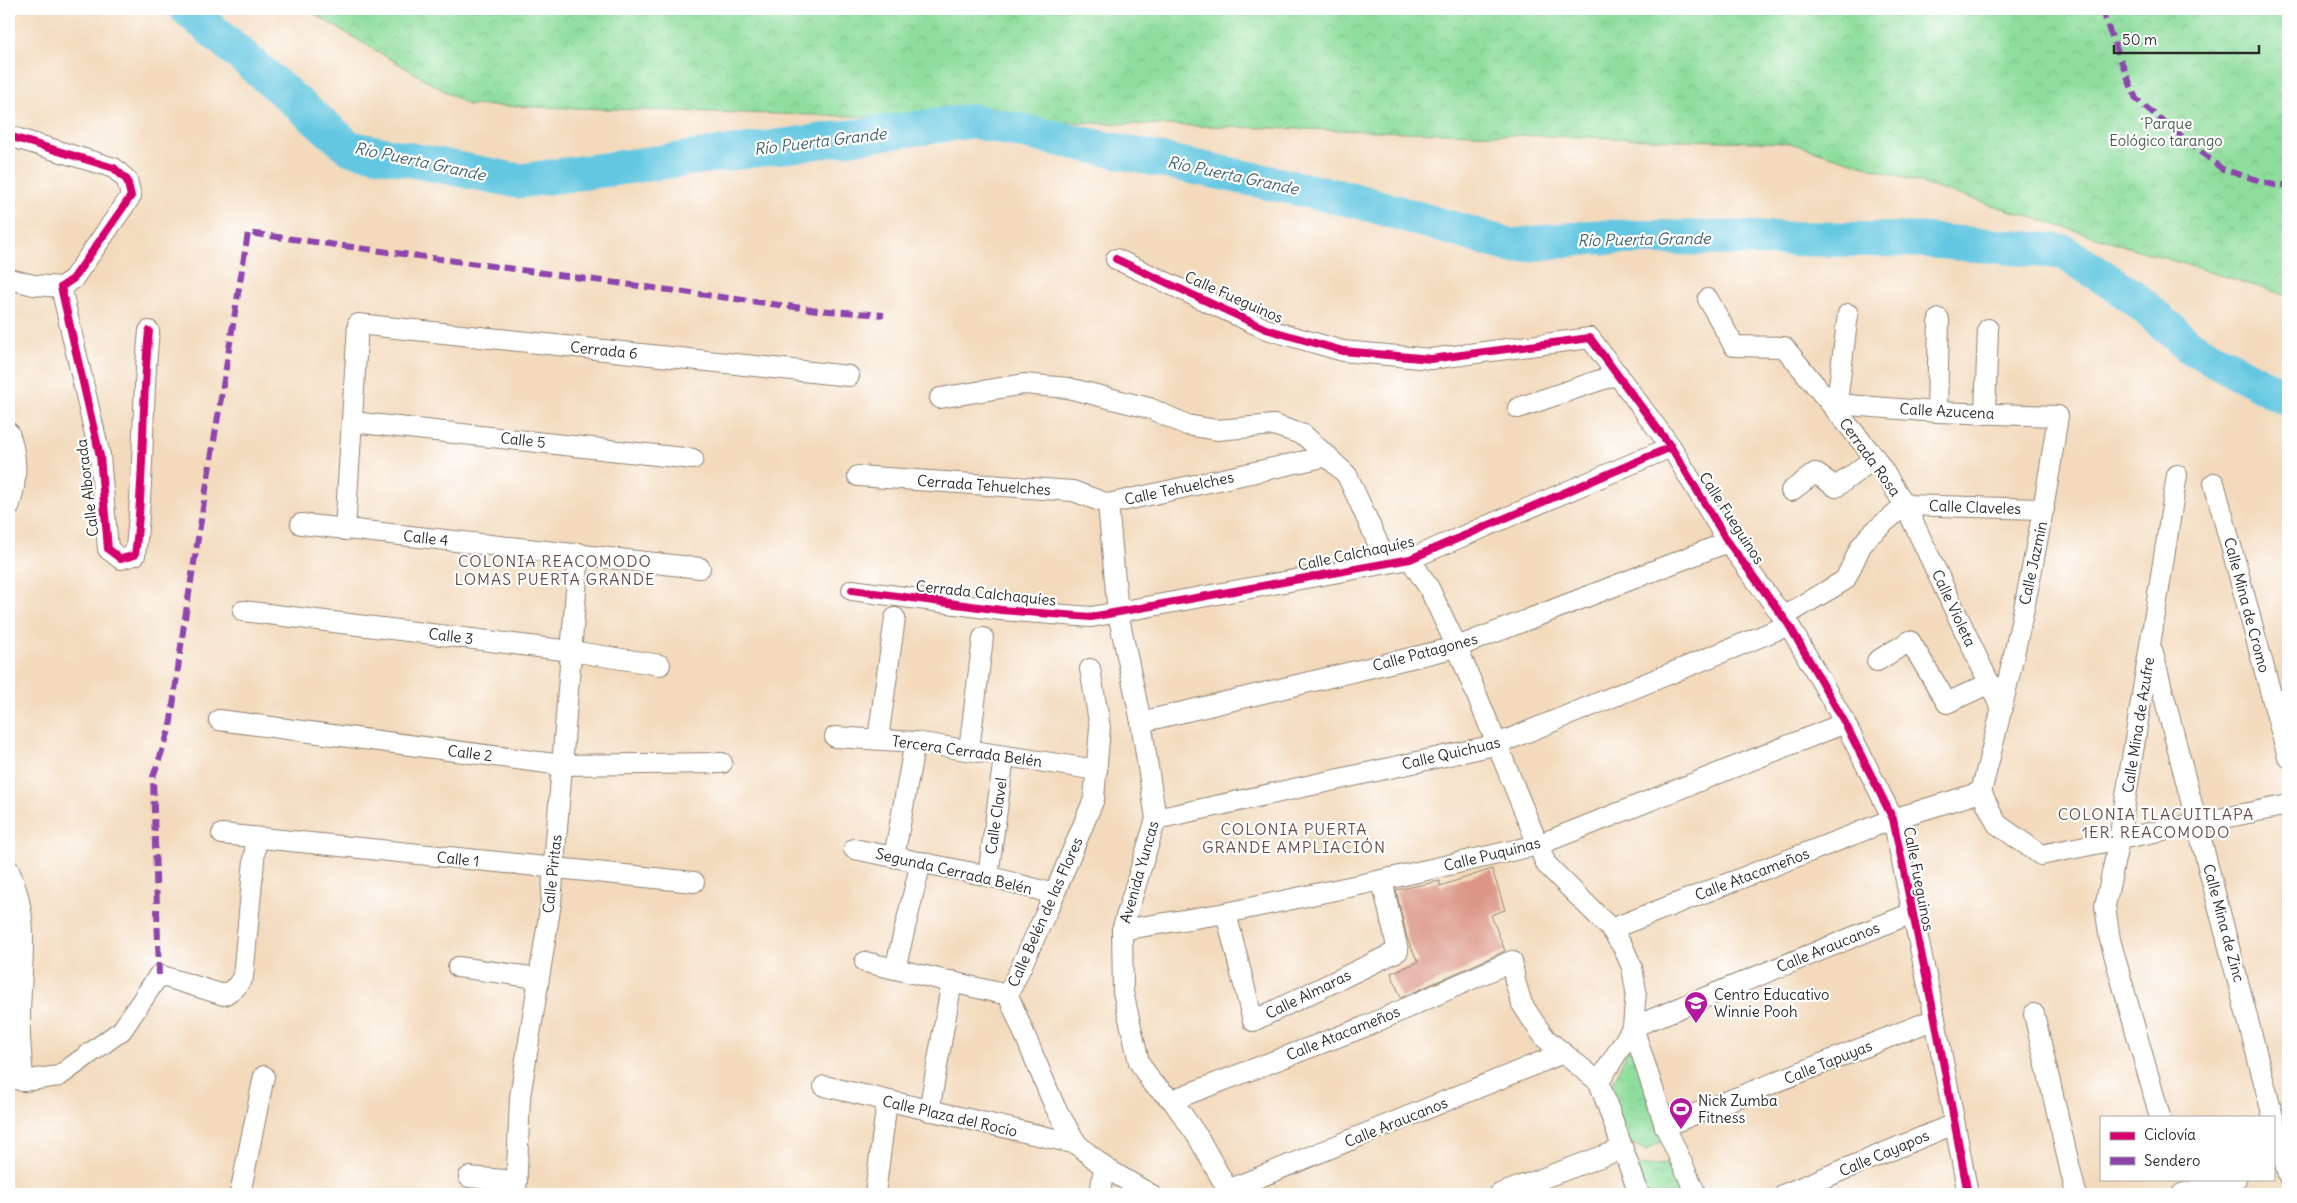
<svg xmlns="http://www.w3.org/2000/svg" width="2297" height="1203" font-family="Delius,sans-serif">
<style>
.park{fill:url(#park-crowns);stroke:#5d8464}
.lines{fill:none;stroke-linecap:round;stroke-linejoin:round}
.river{stroke:#63c7e1;stroke-width:35}
.building{fill:#dc9686}
.minor-casing{stroke:#8f8274;stroke-width:22}
.minor{stroke:#fff;stroke-width:20}
.quiet{stroke:#8e44ad;stroke-width:6;stroke-dasharray:12 6;stroke-linecap:butt}
.cycleway-casing{stroke:#fff;stroke-width:11}
.cycleway{stroke:#d6006c;stroke-width:8}
.labels{text-anchor:middle;dominant-baseline:central;stroke-width:4.5;stroke-linejoin:round;paint-order:stroke}
.park-label{font-size:15px;fill:#49614d;stroke:#fff}
.street-label{font-size:15px;fill:#2b2b2b;stroke:#fff}
.poi-label{font-size:15px;fill:#2b2b2b;stroke:#fff;text-anchor:start}
.water-label{font-size:16px;font-style:italic;fill:#3f626b;stroke:#fff}
.neighbourhood-label{font-size:16px;letter-spacing:1px;fill:#69504b;stroke:#fff}
</style>
<defs>
<pattern id="park-crowns" width="20" height="18" patternUnits="userSpaceOnUse" patternTransform="scale(1.25)"><rect width="20" height="18" fill="#8fde9d"/><path d="M2 6a3 3 0 1 1 6 0M12 15a3 3 0 1 1 6 0" fill="none" stroke="#7cbf87"/></pattern>
</defs>
<rect width="100%" height="100%" fill="#fff"/>
<filter id="ink" filterUnits="userSpaceOnUse"><feTurbulence type="fractalNoise" baseFrequency=".02" numOctaves="2"/><feDisplacementMap in="SourceGraphic" scale="10" xChannelSelector="R" yChannelSelector="G"/><feConvolveMatrix kernelMatrix="1 2 1 2 8 2 1 2 1" color-interpolation-filters="sRGB"/></filter>
<filter id="wash" filterUnits="userSpaceOnUse"><feTurbulence type="fractalNoise" baseFrequency=".0096" numOctaves="4" result="noise"/><feDisplacementMap in="SourceGraphic" scale="20" xChannelSelector="R" yChannelSelector="G"/><feGaussianBlur stdDeviation="1.12" result="paint"/><feColorMatrix in="noise" values="0 0 0 0 0 0 0 0 0 0 0 0 0 0 0 0 0 1.4 0 .05"/><feComposite in="paint" operator="in"/></filter>
<g filter="url(#wash)">
<rect width="100%" height="100%" fill="#f3dabc"/>
<g class="park">
<polygon points="306,9 2288,9 2288,296 1790,143 468,105"/>
<polygon points="1633,1038 1665,1138 1647,1151 1628,1142 1609,1092"/>
<polygon points="1676,1163 1689,1194 1643,1194 1634,1167"/>
</g>
<g class="lines">
<polyline class="river" points="187,9 350,148 519,181 973,121 1358,201 1512,246 1595,237 1921,240 2064,252 2131,295 2189,346 2288,399"/>
</g>
<g id="blocks">
<polygon class="building" points="1492,869 1505,910 1491,915 1505,951 1401,998 1391,973 1418,962 1407,938 1396,890 1440,881 1440,886"/>
</g>
</g>
<g filter="url(#ink)">
<use href="#blocks" fill-opacity="0" stroke="#8f8274" stroke-width="1"/>
<g class="lines">
<g class="minor-casing">
<g id="minor">
<path d="M9 136 114 168 127 180 131 196 73 279 61 287 100 456 108 549 121 559 135 555C145 481 141 405 149 331"/>
<polyline points="1116,259 1266,329 1343,351 1431,359 1590,338 1671,447 1728,542 1789,625 1845,723 1893,819 1935,1019 1968,1194"/>
<polyline points="9,279 34,285 61,287"/>
<polyline points="1708,299 1734,346 1784,347 1875,458 1905,505 2002,710"/>
<polyline points="940,398 1024,384 1068,388 1149,408 1187,425 1217,430 1274,425 1304,435 1347,475 1387,563"/>
<path d="M1836 404 1937 412 2058 416C2040 542 2013 668 1981 792"/>
<polyline points="1518,408 1618,374"/>
<polyline points="1836,410 1848,314"/>
<polyline points="1937,412 1939,319"/>
<polyline points="1985,414 1988,329"/>
<polyline points="352,422 693,459"/>
<path d="M9 433C18 458 17 483 9 507"/>
<polyline points="858,476 1073,491 1108,504"/>
<polyline points="2214,483 2288,757"/>
<polyline points="1791,491 1815,473 1836,487 1875,458"/>
<polyline points="1108,504 1118,613 1141,722 1156,819 1122,930 1123,992 1139,1062 1152,1083 1172,1100 1198,1137 1230,1194"/>
<polyline points="1108,504 1328,456"/>
<polyline points="1905,505 2044,509"/>
<polyline points="301,524 700,568"/>
<polyline points="345,530 358,324 849,376"/>
<polyline points="1410,559 1429,588 1457,647 1546,864 1611,929 1623,947 1632,967 1636,991 1633,1027 1599,1082"/>
<polyline points="852,590 1001,610 1091,617 1410,559 1671,447"/>
<polyline points="243,611 571,651 660,665"/>
<polyline points="1783,617 1845,580 1861,546 1870,535 1905,505"/>
<polyline points="2152,650 2288,1175"/>
<polyline points="1877,661 1910,641 1947,703 1990,683"/>
<polyline points="1090,669 1100,727 1094,799 1051,902 1008,995 1055,1107 1077,1144 1104,1167 1150,1194"/>
<polyline points="219,720 562,765 722,763"/>
<polyline points="1141,722 1457,647 1728,542"/>
<polyline points="835,737 915,742 1097,770"/>
<polyline points="878,739 895,618"/>
<polyline points="969,750 983,638"/>
<polyline points="1981,792 1997,824 2041,855 2288,805"/>
<polyline points="1156,819 1495,745 1789,625"/>
<polyline points="222,834 694,882"/>
<polyline points="854,849 988,876 1054,894"/>
<polyline points="894,857 915,742"/>
<path d="M9 870C32 921 20 966 20 1019 19 1039 22 1060 23 1081"/>
<polyline points="988,876 1004,757"/>
<polyline points="1226,913 1253,1021 1398,951 1382,880"/>
<polyline points="1611,929 1893,819 1981,792"/>
<polyline points="1122,930 1226,913 1382,880 1538,845 1845,723"/>
<polyline points="865,962 1008,995"/>
<polyline points="458,967 538,978"/>
<polyline points="895,969 921,862"/>
<polyline points="2034,1014 2076,1194"/>
<polyline points="9,1077 23,1081 59,1076 122,1030 159,975 224,995 236,987 243,977 256,839"/>
<polyline points="824,1086 1077,1144"/>
<polyline points="1172,1100 1364,1027 1512,961 1515,981 1522,1004 1535,1024 1546,1039 1599,1082 1639,1194"/>
<polyline points="929,1111 952,981"/>
<polyline points="2160,1117 2110,940 2105,906 2119,840 2177,475"/>
<polyline points="1665,1126 1935,1019"/>
<polyline points="469,1177 517,1181"/>
<polyline points="1228,1190 1563,1053"/>
<polyline points="240,1194 264,1076"/>
<polyline points="516,1194 520,1097 551,903 579,553"/>
<polyline points="875,1194 887,1101"/>
<polyline points="1100,1194 1104,1167"/>
<polyline points="1500,1194 1622,1149"/>
<polyline points="1696,1194 1665,1126 1633,1027 1912,913"/>
<polyline points="1785,1194 1954,1124"/>
<polyline points="2182,1194 2236,1179"/>
</g>
</g>
<use href="#minor" class="minor"/>
<g class="quiet">
<polyline points="2101,9 2136,99 2222,169 2274,185 2288,185"/>
<polyline points="159,975 153,777 170,728 184,624 248,233 817,310 884,315"/>
</g>
<g class="cycleway-casing">
<g id="cycleway">
<path d="M9 136 114 168 127 180 131 196 73 279 61 287 100 456 108 549 121 559 135 555C145 481 141 405 149 331"/>
<polyline points="1116,259 1266,329 1343,351 1431,359 1590,338 1671,447 1728,542 1789,625 1845,723 1893,819 1935,1019 1968,1194"/>
<polyline points="852,590 1001,610 1091,617 1410,559 1671,447"/>
</g>
</g>
<use href="#cycleway" class="cycleway"/>
</g>
</g>
<defs>
<g id="school-pin" transform="scale(1.25)"><path d="M0 17L-7.5 6A9.5 9.5 0 1 1 7.5 6Z" fill="#b5179e" stroke="#fff"/><path d="M0-5L7-2L0 1L-7-2ZM-4 1L0 2.5L4 1V4Q0 6-4 4Z" fill="#fff"/></g>
<g id="stadium-pin" transform="scale(1.25)"><path d="M0 17L-7.5 6A9.5 9.5 0 1 1 7.5 6Z" fill="#b5179e" stroke="#fff"/><path d="M0-5a6.5 5 0 1 0 0 10a6.5 5 0 1 0 0-10ZM-3.5-1.8h7v3.6h-7Z" fill="#fff"/></g>
</defs>
<g fill-rule="evenodd">
<use href="#school-pin" x="1696" y="1003"/>
<use href="#stadium-pin" x="1681" y="1109"/>
</g>
<g class="labels">
<g class="park-label">
<text x="2166" y="123">´Parque<tspan x="2166" dy="17">Eológico tarango</tspan></text>
</g>
<g class="street-label">
<text transform="translate(1234 297) rotate(24)">Calle Fueguinos</text>
<text transform="translate(604 350) rotate(6)">Cerrada 6</text>
<text transform="translate(1947 411) rotate(3)">Calle Azucena</text>
<text transform="translate(523 440) rotate(6)">Calle 5</text>
<text transform="translate(1870 457) rotate(54)">Cerrada Rosa</text>
<text transform="translate(984 485) rotate(4)">Cerrada Tehuelches</text>
<text transform="translate(87 488) rotate(-97)">Calle Alborada</text>
<text transform="translate(1179 488) rotate(-12)">Calle Tehuelches</text>
<text transform="translate(1975 507) rotate(2)">Calle Claveles</text>
<text transform="translate(1732 518) rotate(57)">Calle Fueguinos</text>
<text transform="translate(426 538) rotate(6)">Calle 4</text>
<text transform="translate(1356 553) rotate(-12)">Calle Calchaquíes</text>
<text transform="translate(2033 563) rotate(-78)">Calle Jazmín</text>
<text transform="translate(986 593) rotate(6)">Cerrada Calchaquíes</text>
<text transform="translate(2247 605) rotate(75)">Calle Mina de Cromo</text>
<text transform="translate(1954 608) rotate(65)">Calle Violeta</text>
<text transform="translate(451 636) rotate(7)">Calle 3</text>
<text transform="translate(1425 652) rotate(-15)">Calle Patagones</text>
<text transform="translate(2138 725) rotate(-81)">Calle Mina de Azufre</text>
<text transform="translate(967 751) rotate(8)">Tercera Cerrada Belén</text>
<text transform="translate(470 753) rotate(7)">Calle 2</text>
<text transform="translate(1451 753) rotate(-13)">Calle Quichuas</text>
<text transform="translate(996 816) rotate(-82)">Calle Clavel</text>
<text transform="translate(1492 854) rotate(-14)">Calle Puquinas</text>
<text transform="translate(458 859) rotate(6)">Calle 1</text>
<text transform="translate(954 871) rotate(13)">Segunda Cerrada Belén</text>
<text transform="translate(1139 872) rotate(-74)">Avenida Yuncas</text>
<text transform="translate(552 874) rotate(-84)">Calle Piritas</text>
<text transform="translate(1752 874) rotate(-21)">Calle Atacameños</text>
<text transform="translate(1919 879) rotate(79)">Calle Fueguinos</text>
<text transform="translate(1045 912) rotate(-66)">Calle Belén de las Flores</text>
<text transform="translate(2224 923) rotate(75)">Calle Mina de Zinc</text>
<text transform="translate(1828 947) rotate(-22)">Calle Araucanos</text>
<text transform="translate(1308 994) rotate(-26)">Calle Almaras</text>
<text transform="translate(1343 1033) rotate(-22)">Calle Atacameños</text>
<text transform="translate(1828 1062) rotate(-22)">Calle Tapuyas</text>
<text transform="translate(950 1116) rotate(13)">Calle Plaza del Rocío</text>
<text transform="translate(1396 1122) rotate(-22)">Calle Araucanos</text>
<text transform="translate(1884 1153) rotate(-23)">Calle Cayapos</text>
</g>
<g class="poi-label">
<text x="1714" y="994">Centro Educativo<tspan x="1714" dy="17">Winnie Pooh</tspan></text>
<text x="1698" y="1100">Nick Zumba<tspan x="1698" dy="17">Fitness</tspan></text>
</g>
<g class="water-label">
<text transform="translate(820 141) rotate(-7)">Río Puerta Grande</text>
<text transform="translate(420 161) rotate(12)">Río Puerta Grande</text>
<text transform="translate(1233 175) rotate(12)">Río Puerta Grande</text>
<text transform="translate(1644 239) rotate(-1)">Río Puerta Grande</text>
</g>
<g class="neighbourhood-label">
<text x="555" y="561">COLONIA REACOMODO<tspan x="555" dy="18">LOMAS PUERTA GRANDE</tspan></text>
<text x="2156" y="814">COLONIA TLACUITLAPA<tspan x="2156" dy="18">1ER. REACOMODO</tspan></text>
<text x="1294" y="829">COLONIA PUERTA<tspan x="1294" dy="18">GRANDE AMPLIACIÓN</tspan></text>
</g>
</g>
<rect width="2297" height="1203" fill="none" stroke="#fff" stroke-width="30"/>
<rect x="2100" y="1116" width="175" height="65" fill="#ffffff" stroke="#aaaaaa"/>
<rect x="2110" y="1132" width="25" height="8" fill="#d6006c" stroke="#aaaaaa"/>
<text x="2144" y="1140" font-size="15" fill="#2b2b2b">Ciclovía</text>
<rect x="2110" y="1157" width="25" height="8" fill="#8e44ad" stroke="#aaaaaa"/>
<text x="2144" y="1166" font-size="15" fill="#2b2b2b">Sendero</text>
<path d="M2114 45v8h145v-8" fill="none" stroke="#2b2b2b" stroke-width="2.5"/>
<text x="2122" y="45" font-size="15" fill="#2b2b2b" stroke="#ffffff" stroke-width="4" paint-order="stroke">50 m</text>
</svg>
